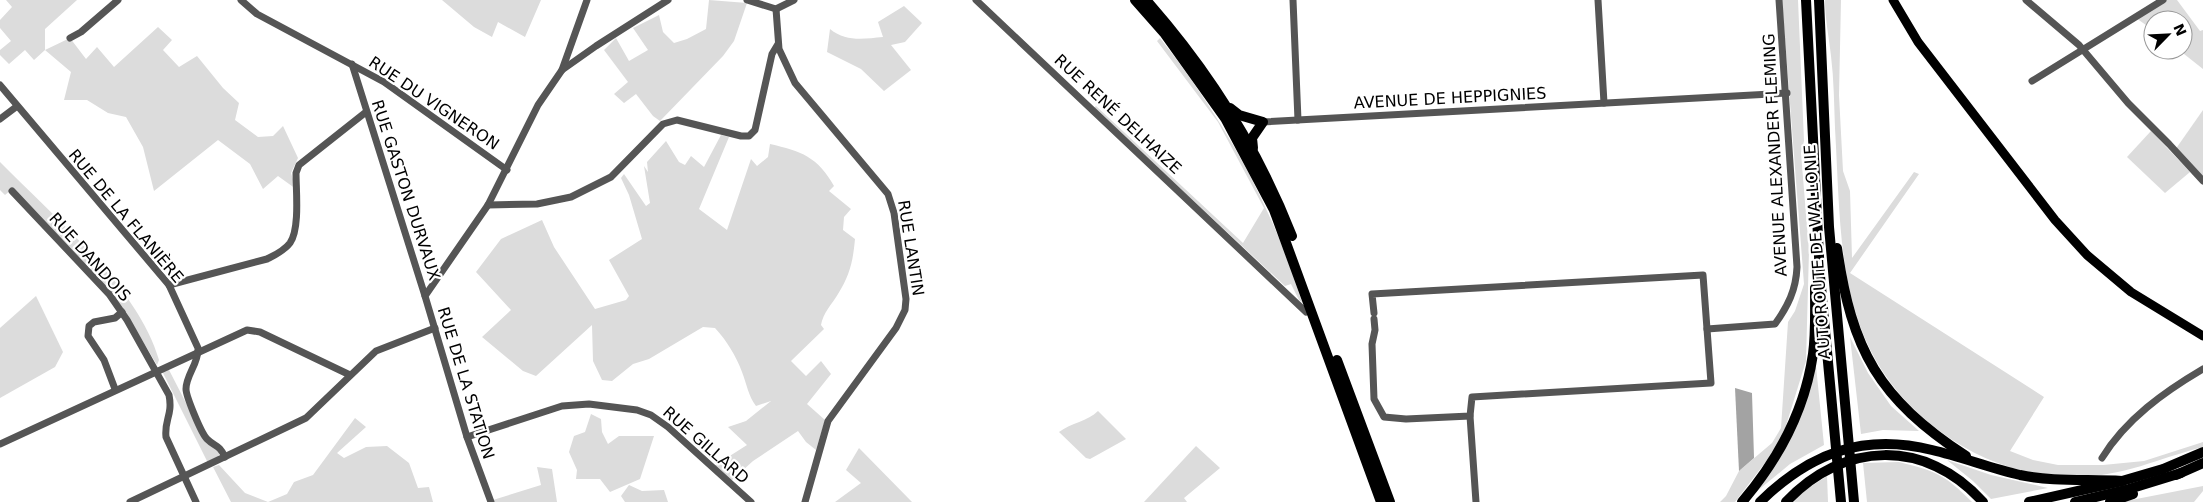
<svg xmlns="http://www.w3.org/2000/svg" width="2203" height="502" font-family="'DejaVu Sans',sans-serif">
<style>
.green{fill:#dcdcdc}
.water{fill:#a3a3a3}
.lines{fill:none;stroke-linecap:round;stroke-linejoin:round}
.minor{stroke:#555;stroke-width:7}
.major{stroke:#000;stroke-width:9}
.highway{stroke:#000;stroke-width:10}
.labels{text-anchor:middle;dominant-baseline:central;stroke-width:4.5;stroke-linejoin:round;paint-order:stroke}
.street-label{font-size:16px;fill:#000;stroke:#fff}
</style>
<rect width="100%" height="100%" fill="#fff"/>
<g class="green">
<polygon points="6,0 77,0 45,29 45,50 70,38 86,59 97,47 114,67 158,27 172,40 163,50 179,67 197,56 223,88 239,103 235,120 258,137 273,136 283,126 298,158 291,173 296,189 278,176 263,189 250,164 218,140 154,191 143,147 126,117 108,113 87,100 64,100 71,72 45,50 34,60 25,50 9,64 0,55 0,50 11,41 0,28 0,20 12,7"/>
<polygon points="442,0 541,0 525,37 498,22 492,37 474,27"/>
<polygon points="709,0 747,3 734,41 723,56 660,121 653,116 636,94 624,103 614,94 628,82 604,50 616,38 629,61 648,50 633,28 659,15 663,32 674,43 687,39 706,29"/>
<polygon points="1782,0 1798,0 1804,141 1801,153 1809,251 1806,361 1784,432 1774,451 1735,502 1720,502 1726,496 1739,471 1772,443 1781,428 1788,322 1795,311 1804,284"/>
<path d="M1825 0H1841L1839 95 1843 171 1850 191 1852 258 1914 172 1919 174 1850 273 2044 397 2010 451 2033 460 2058 465H2103L2144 461 2200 443 2203 442V447C2156 459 2126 476 2075 477 2026 477 1980 461 1941 432 1835 354 1842 247 1835 128 1834 104 1834 80 1831 56 1829 37 1825 19 1825 0Z"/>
<polygon points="2163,0 2177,0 2200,31 2203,30 2203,69 2179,50 2183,50 2183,20 2153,20 2153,30 2136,18"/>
<path d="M904 6 922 23 905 42 891 45 911 70 884 91 861 69 827 52 830 29C846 42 863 39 883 37L878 22Z"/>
<path d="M1160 38C1205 95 1244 157 1273 224 1284 249 1293 276 1302 302L1299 300 1291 284 1285 286 1094 108 1096 106 1243 243 1264 208 1218 122 1157 41Z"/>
<polygon points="2203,110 2203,182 2175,150"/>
<polygon points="2151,131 2190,172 2165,193 2127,157"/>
<path d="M721 135 729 137 699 209 727 230 751 159 757 166 768 157 770 144C801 151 818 157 834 186L829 191 851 209 844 217 843 230 855 239C853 261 850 275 838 294 832 304 823 313 821 325L824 329 791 361 806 376 821 361 831 374 807 404 825 420 816 450 806 442 798 431 753 461 731 481 714 466 747 445 728 427 746 421 771 401 756 406C748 395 747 385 742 372 736 356 727 341 715 328L703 327 649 359 633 364 612 381 602 380 593 361 592 325 536 376 523 371 482 337 511 310 476 272 501 239 542 220 554 247 595 309 626 300 629 296 609 260 642 239 629 195 621 178 624 174 646 206 650 203 644 166 648 172 647 162 666 141 679 162 685 165 691 156 704 167Z"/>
<path d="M0 162C53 216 138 287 159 360L157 365 132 323 12 189 5 195 0 190Z"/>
<polygon points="36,296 63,352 55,367 0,398 0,328"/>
<polygon points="1850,337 1868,373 1891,406 1919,431 1883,430 1861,434"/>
<polygon points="1816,366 1824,445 1790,464 1756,492 1778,459"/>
<polygon points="168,368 204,438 220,452 218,457 208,463 162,371"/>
<path d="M1098 411 1126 439 1090 459 1086 458 1059 432C1071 423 1088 421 1098 411Z"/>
<polygon points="591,414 601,419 602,432 608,444 619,436 654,436 640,479 610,492 600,479 576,479 577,470 569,452 574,436 585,432"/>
<polygon points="355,418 366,427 337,453 344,458 366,447 387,446 409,463 418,488 429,487 433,502 231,502 213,467 219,465 245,493 268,502 287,494 294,482 313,475"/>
<polygon points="1196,446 1220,468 1184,498 1187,502 1144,502"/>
<polygon points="859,448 912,502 835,502 861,483 846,470"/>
<polygon points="1947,460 1991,475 2048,488 1991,499 1973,481"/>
<path d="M1899 462C1936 471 1945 475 1972 502H1867L1863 463Z"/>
<polygon points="537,467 552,469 557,502 494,502 493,500 541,485"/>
<polygon points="1827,476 1828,502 1794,502 1801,493"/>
<polygon points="629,485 642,491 664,490 668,502 625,502 621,496"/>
<polygon points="2203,486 2203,491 2194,502 2121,502"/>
</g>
<polygon class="water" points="1735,388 1752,393 1754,458 1739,471"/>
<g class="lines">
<g class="minor">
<polyline points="241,0 257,14 384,82 507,170"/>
<polyline points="747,0 776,9 794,0"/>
<polyline points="976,0 1306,312"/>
<polyline points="1293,0 1298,120"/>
<polyline points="1598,0 1604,103"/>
<polyline points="2026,0 2079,45 2128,103 2169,144 2203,181"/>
<polyline points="776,9 779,49 795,83 888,194 894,213 906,299 905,310 896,328 828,421 805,502"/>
<polyline points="70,38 81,32 118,0"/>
<polyline points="352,64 425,296"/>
<polyline points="562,70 587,0"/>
<polyline points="2032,81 2163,0"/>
<path d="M0 85 169 285 198 348C199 363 186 375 186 389 186 396 201 433 207 439 215 447 219 444 225 457"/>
<polyline points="0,119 16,107"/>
<polyline points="1263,122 1787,93"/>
<path d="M12 191 109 294 127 320 169 395C173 415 164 420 166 437L196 502"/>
<polyline points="488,205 537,204 571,197 611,177 663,124 677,120 741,136 749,136 755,130 772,54 778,44"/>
<path d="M169 285 267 259C275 255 284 251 290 243 300 229 296 190 296 173L299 165 366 112"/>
<polyline points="1374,313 1372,294 1703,275 1711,383 1472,397 1470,416 1406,419 1384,417 1374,399 1372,344 1375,330 1374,319"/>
<path d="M1707 329 1775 324C1788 306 1796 290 1797 267L1779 0"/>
<polyline points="115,389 104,360 88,336 89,326 94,322 115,318 122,312"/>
<polyline points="1470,416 1476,502"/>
<polyline points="467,437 562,406 589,404 637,410 651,415 668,427 751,502"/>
<polyline points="0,444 247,330 260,332 350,375"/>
<path d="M2102 458C2126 419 2164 392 2203 369"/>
<polyline points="130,502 306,418 376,351 435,328"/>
<polyline points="491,502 467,437 425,296 488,205 538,105 562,70 596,46 668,0"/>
</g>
<polyline class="major" points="1893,0 1918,42 2055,220 2087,255 2131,292 2203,336"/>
<g class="highway">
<polyline points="1135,0 1165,34 1225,118 1274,210 1381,502"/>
<path d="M1146 0C1208 70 1258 149 1292 236"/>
<polyline points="1806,0 1820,276 1841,502"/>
<polyline points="1819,0 1829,227 1854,502"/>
<polyline points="1230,108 1239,115 1263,122 1252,138 1253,148"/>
<path d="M1837 248C1852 351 1878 398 1966 456"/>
<polyline points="1337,360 1390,502"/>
<polyline points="2176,475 2203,463"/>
<path d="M1742 502C1778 460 1805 409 1813 354 1816 332 1815 310 1815 288"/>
<path d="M1760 502C1810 453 1863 433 1932 450 1962 457 1990 468 2020 475 2054 482 2087 479 2122 481"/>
<path d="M1786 502C1843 441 1926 438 1983 502"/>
<polyline points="2029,502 2122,481 2163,469 2203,452"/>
<polyline points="2075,502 2129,489 2181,473"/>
<polyline points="2110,502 2133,494"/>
</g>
</g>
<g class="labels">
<g class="street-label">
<text transform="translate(1450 98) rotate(-3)">AVENUE DE HEPPIGNIES</text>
<text transform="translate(434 103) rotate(34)">RUE DU VIGNERON</text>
<text transform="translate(1118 114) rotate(43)">RUE RENÉ DELHAIZE</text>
<text transform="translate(1775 155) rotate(-93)">AVENUE ALEXANDER FLEMING</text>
<text transform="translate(406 190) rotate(72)">RUE GASTON DURVAUX</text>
<text transform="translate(126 216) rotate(50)">RUE DE LA FLANIÈRE</text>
<text transform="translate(911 248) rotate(81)">RUE LANTIN</text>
<text transform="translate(1817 252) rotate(-94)">AUTOROUTE DE WALLONIE</text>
<text transform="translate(90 257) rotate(48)">RUE DANDOIS</text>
<text transform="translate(466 383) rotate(73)">RUE DE LA STATION</text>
<text transform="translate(706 445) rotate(41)">RUE GILLARD</text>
</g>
</g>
<g transform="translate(2168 35) rotate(66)"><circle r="24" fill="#ffffff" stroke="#999999"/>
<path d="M0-4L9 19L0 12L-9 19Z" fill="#000000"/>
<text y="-8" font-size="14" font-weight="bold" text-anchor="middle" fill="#000000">N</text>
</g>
</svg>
